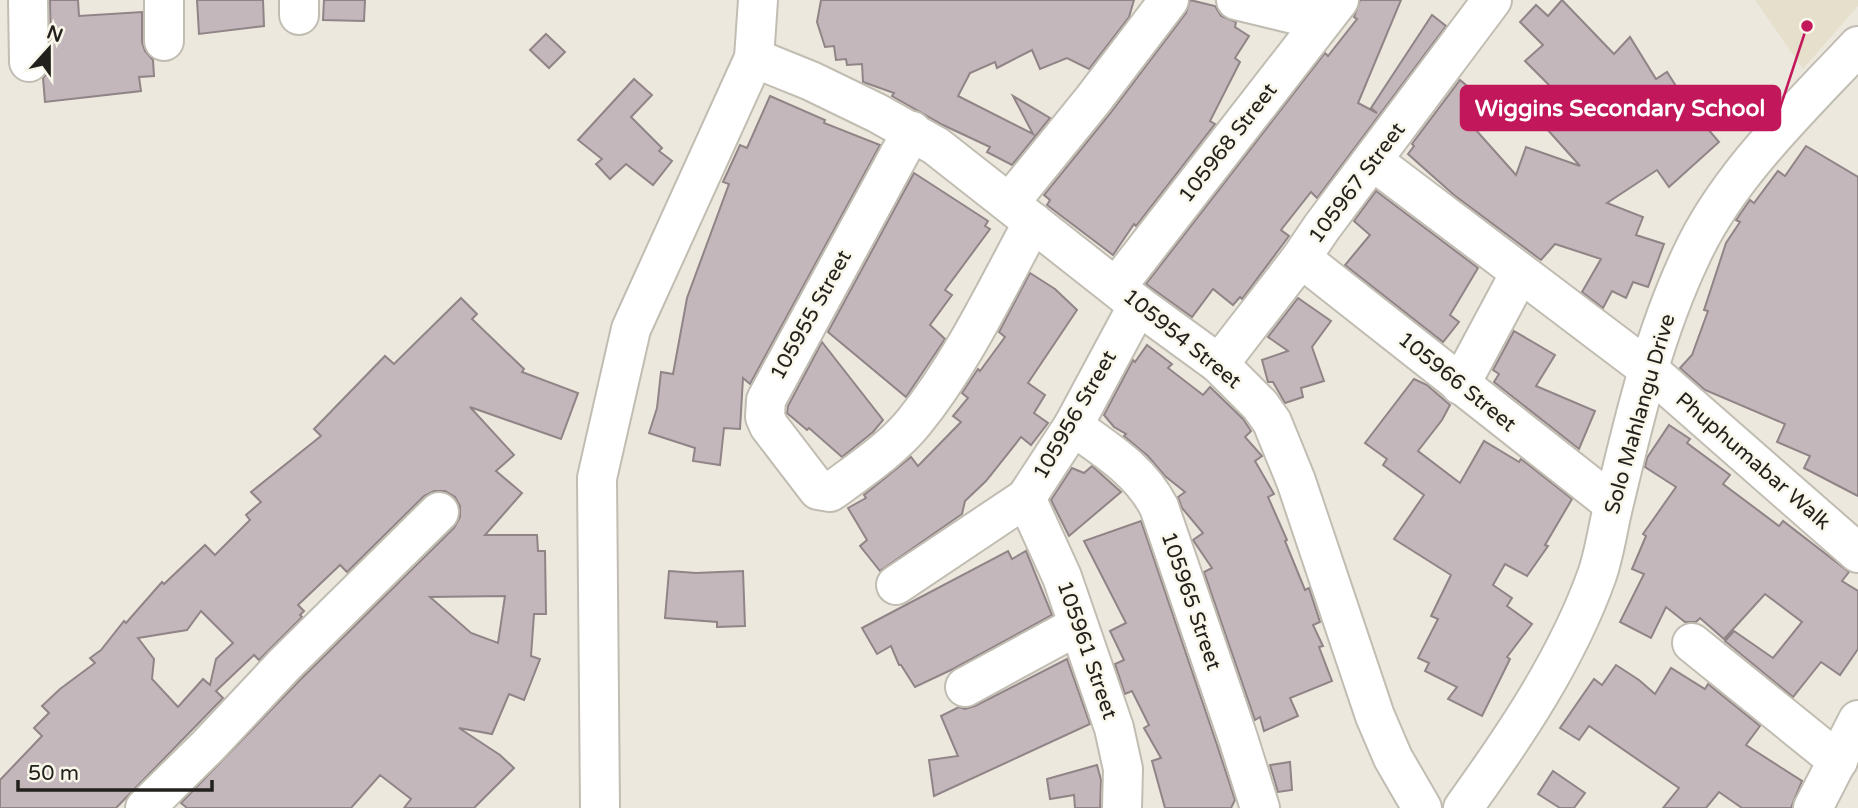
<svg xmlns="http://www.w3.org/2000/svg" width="1858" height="808" font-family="'Varela Round',sans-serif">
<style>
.built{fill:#e5dfcc}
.building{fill:#c4b7bb;stroke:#908487;stroke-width:2;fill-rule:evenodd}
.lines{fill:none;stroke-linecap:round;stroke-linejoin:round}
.minor-casing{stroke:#c1bdb2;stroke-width:42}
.minor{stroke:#fff;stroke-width:38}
.labels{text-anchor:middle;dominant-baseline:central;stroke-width:5;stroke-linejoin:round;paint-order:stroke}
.street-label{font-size:21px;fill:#22211d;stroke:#f9f6ea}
.leader{fill:none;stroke:#c2185b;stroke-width:2.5}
.callout-dot{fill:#c2185b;stroke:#f9f6ea;stroke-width:2.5}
.callout{fill:#c2185b;stroke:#c2185b;stroke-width:2.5}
.callout-label{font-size:23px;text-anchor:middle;font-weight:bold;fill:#fff}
</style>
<rect width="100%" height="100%" fill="#ece8dd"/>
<polygon class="built" points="1755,0 1858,0 1858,6 1803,69"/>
<g class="building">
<polygon points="50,0 78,0 79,16 142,12 142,42 145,51 153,60 154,76 139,77 141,91 45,102 43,78 48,72 51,62"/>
<polygon points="197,0 263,0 264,26 199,34"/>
<polygon points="324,0 365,0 364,21 323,20"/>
<polygon points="821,0 1134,0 1129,17 1089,69 1067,58 1040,69 1032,50 997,68 995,62 970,73 958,96 1033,134 1013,96 1050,118 1012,165 987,152 990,147 943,125 892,96 894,93 863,82 862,64 847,65 846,59 836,60 834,46 825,47 817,22"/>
<polygon points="1190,0 1215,6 1221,16 1236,22 1235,27 1249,36 1235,58 1240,62 1210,121 1215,124 1136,226 1134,224 1113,255 1047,205 1050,200 1044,195 1109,115 1186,13"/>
<polygon points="1360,0 1401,0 1358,103 1377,113 1371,108 1432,15 1446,26 1317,198 1311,192 1281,230 1289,236 1242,299 1240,297 1233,305 1213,289 1192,317 1146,284 1325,53 1328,56 1357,19 1354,17"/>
<polygon points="1562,0 1614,54 1630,37 1656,79 1667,72 1690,108 1719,142 1669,187 1657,170 1607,203 1643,217 1636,235 1664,244 1648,287 1633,282 1626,298 1612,291 1603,308 1582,292 1601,259 1555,244 1541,260 1454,195 1408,154 1414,146 1412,144 1460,80 1492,107 1475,129 1516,175 1526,147 1580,166 1530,110 1553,89 1525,61 1543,45 1520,22 1536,5 1548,16"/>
<polygon points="546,34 565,52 549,68 530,50"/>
<polygon points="634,79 652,95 631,117 662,148 659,151 672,161 653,185 626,164 610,179 596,164 602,159 578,140"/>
<polygon points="770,96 825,120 824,123 880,145 750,384 743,378 740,429 724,428 720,465 693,461 695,448 649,433 657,408 661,372 673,374 687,298 729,184 723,182 740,145 747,148"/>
<polygon points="1806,146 1858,177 1858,496 1804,468 1810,456 1777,442 1785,424 1705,390 1680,368 1692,355 1708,311 1704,310 1726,243 1740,222 1736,220 1750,200 1754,203 1778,171 1785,176"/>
<polygon points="914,173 988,221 985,226 990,229 945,290 952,295 930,325 945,339 906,397 828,332"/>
<polygon points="1376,191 1478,268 1450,315 1459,322 1443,342 1345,265 1370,235 1354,221"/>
<polygon points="1030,273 1055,289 1077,310 1028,383 1045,395 1034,413 1048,423 1031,445 1021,437 986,481 965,501 962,514 880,571 860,546 867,540 848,508 866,498 864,495 911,457 918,466 961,422 953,416 968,398 962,393 978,369 980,371 1005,337 999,332"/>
<path d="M461 298 477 314 472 319 524 369 522 372 578 393 561 439 470 407 514 455 496 471 522 493 485 535H537L538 551H545L546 614H534L531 656 540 659 524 700 509 694 492 734 459 728 500 755 514 768 474 808H404L411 799 380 775 351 808H187L181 803 301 679 454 528 460 517V506L455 497 445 491H434L424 496 347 572 340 565 298 605 304 611 300 615 302 617 259 660 254 655 216 691 223 698 116 808H0V780L42 736 34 728 49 713 42 706 60 689 95 663 90 658 101 650 124 621 126 623 162 582 164 584 205 545 215 555 250 520 246 515 261 502 251 492 321 436 314 429 385 356 394 364ZM505 596 498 643 471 633 430 597ZM201 611 233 643 216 659 210 685 203 679 178 707 152 679 154 659 138 638 187 630Z"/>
<polygon points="1298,298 1331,321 1312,347 1324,381 1301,388 1303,397 1285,403 1273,382 1268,382 1262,360 1288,351 1268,337"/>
<polygon points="1514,331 1555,355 1536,386 1595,411 1579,449 1494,382 1499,374 1493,370"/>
<polygon points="822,342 883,420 873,432 842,457 809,428 807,430 787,413 788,406"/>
<polygon points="1147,345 1172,364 1168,368 1203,395 1210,387 1243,419 1251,431 1245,437 1262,456 1255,461 1274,494 1268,497 1287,540 1285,541 1305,590 1309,588 1320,622 1313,625 1323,646 1319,647 1332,681 1290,698 1298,716 1264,731 1260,717 1255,720 1204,572 1212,568 1193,540 1203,533 1182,508 1178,497 1185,492 1165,476 1148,456 1124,436 1126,434 1114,427 1104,415 1133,360 1135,362"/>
<polygon points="1414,379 1427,385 1450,405 1442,420 1418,451 1460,483 1484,441 1519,462 1521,459 1572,499 1545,545 1548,546 1527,576 1505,564 1493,585 1512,598 1507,606 1532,624 1507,657 1510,659 1482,716 1448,699 1457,687 1425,671 1429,663 1418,658 1438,619 1431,616 1451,575 1394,539 1424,495 1383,465 1387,459 1365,443"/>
<polygon points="1669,425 1690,439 1687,443 1730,475 1723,484 1779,526 1783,521 1849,572 1842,581 1858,591 1858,649 1840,675 1821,662 1793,697 1725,641 1734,631 1773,658 1802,622 1765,594 1724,639 1700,618 1696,622 1685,622 1666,607 1651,638 1620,622 1644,574 1632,569 1646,536 1643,534 1676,487 1645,467 1647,458"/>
<polygon points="1092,466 1121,492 1069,536 1051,500 1072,468 1084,473"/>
<polygon points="1141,521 1217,745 1235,800 1231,808 1165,808 1152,761 1161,758 1144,728 1149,725 1132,691 1125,694 1115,664 1124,660 1110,631 1126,623 1084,541"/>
<polygon points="1008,551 1012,559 1026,551 1052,615 953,669 915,687 901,665 899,665 891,646 877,654 862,628"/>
<polygon points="669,571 696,573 743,571 745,626 717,627 717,622 665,618"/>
<polygon points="1067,659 1090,724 934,796 929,760 958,756 941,716 959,707 965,709 975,706"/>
<polygon points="1616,665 1639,680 1655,694 1671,668 1705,689 1708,684 1760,726 1746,745 1802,781 1791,808 1742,808 1719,792 1706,808 1663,808 1679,788 1589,726 1579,740 1560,728 1594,679 1602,685"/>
<polygon points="1290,762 1292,790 1278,792 1270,765"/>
<polygon points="1097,765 1101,780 1100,808 1075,808 1074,795 1050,799 1047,779"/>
<polygon points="1553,771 1585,793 1574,808 1560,808 1538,794"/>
</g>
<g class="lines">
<g class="minor-casing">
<g id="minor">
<polyline points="28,0 29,62"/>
<polyline points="164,0 164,41"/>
<polyline points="299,0 299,15"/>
<polyline points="1236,0 1322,21"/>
<polyline points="754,58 758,0"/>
<path d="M912 131 766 400 765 417 769 426 818 490 830 492 836 488C863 468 894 447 914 422 962 363 997 288 1033 222"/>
<polyline points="1373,161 1648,369 1858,553"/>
<polyline points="1010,202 1092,101 1169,0"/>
<polyline points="1301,258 1613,504"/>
<polyline points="1117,286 1339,0"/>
<polyline points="1219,364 1301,258 1322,227 1492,0"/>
<polyline points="1460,385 1520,273"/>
<path d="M1073 426C1106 450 1140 470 1159 507L1238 738 1260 808"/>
<polyline points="1026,498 1062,577 1114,728 1123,769 1122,808"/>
<polyline points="896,585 1026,498 1073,426 1138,305"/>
<polyline points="1692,643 1838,761"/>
<polyline points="965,687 1077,626"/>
<polyline points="145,808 208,746 285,664 439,512"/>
<polyline points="600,808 597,478 631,329 754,58 811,81 877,113 936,146 1138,305 1219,364 1260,405 1272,422 1296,481 1375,716 1393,758 1422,808"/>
<path d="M1463 808C1515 736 1567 659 1597 575 1605 552 1608 526 1614 503 1634 419 1654 334 1691 256 1727 177 1799 109 1858 46"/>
<polyline points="1813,808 1858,720"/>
</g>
</g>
<use href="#minor" class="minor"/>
</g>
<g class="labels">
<g class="street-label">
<text transform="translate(1228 143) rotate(-52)">105968 Street</text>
<text transform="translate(1357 183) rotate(-53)">105967 Street</text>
<text transform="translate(811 315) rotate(-61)">105955 Street</text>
<text transform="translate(1182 339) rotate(39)">105954 Street</text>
<text transform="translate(1457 382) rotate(39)">105966 Street</text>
<text transform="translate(1640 414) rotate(-74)">Solo Mahlangu Drive</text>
<text transform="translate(1075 415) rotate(-60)">105956 Street</text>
<text transform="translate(1753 461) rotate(41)">Phuphumabar Walk</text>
<text transform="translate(1191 601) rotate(71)">105965 Street</text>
<text transform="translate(1087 650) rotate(71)">105961 Street</text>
</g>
</g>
<path class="leader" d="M1807 26L1780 108"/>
<circle class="callout-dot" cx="1807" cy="26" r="7"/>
<rect class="callout" x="1461" y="86" width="319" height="44" rx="7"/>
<g class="callout-label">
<text x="1620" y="116">Wiggins Secondary School</text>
</g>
<g transform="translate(49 49) rotate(21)" stroke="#f9f6ea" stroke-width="5" paint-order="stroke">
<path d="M0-5L12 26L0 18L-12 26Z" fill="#22211d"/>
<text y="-10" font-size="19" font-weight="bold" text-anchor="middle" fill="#22211d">N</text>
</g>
<path d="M18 780v10h194v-10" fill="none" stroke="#22211d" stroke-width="3.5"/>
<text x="28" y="780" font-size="21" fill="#22211d" stroke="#f9f6ea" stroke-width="5" paint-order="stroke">50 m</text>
</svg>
